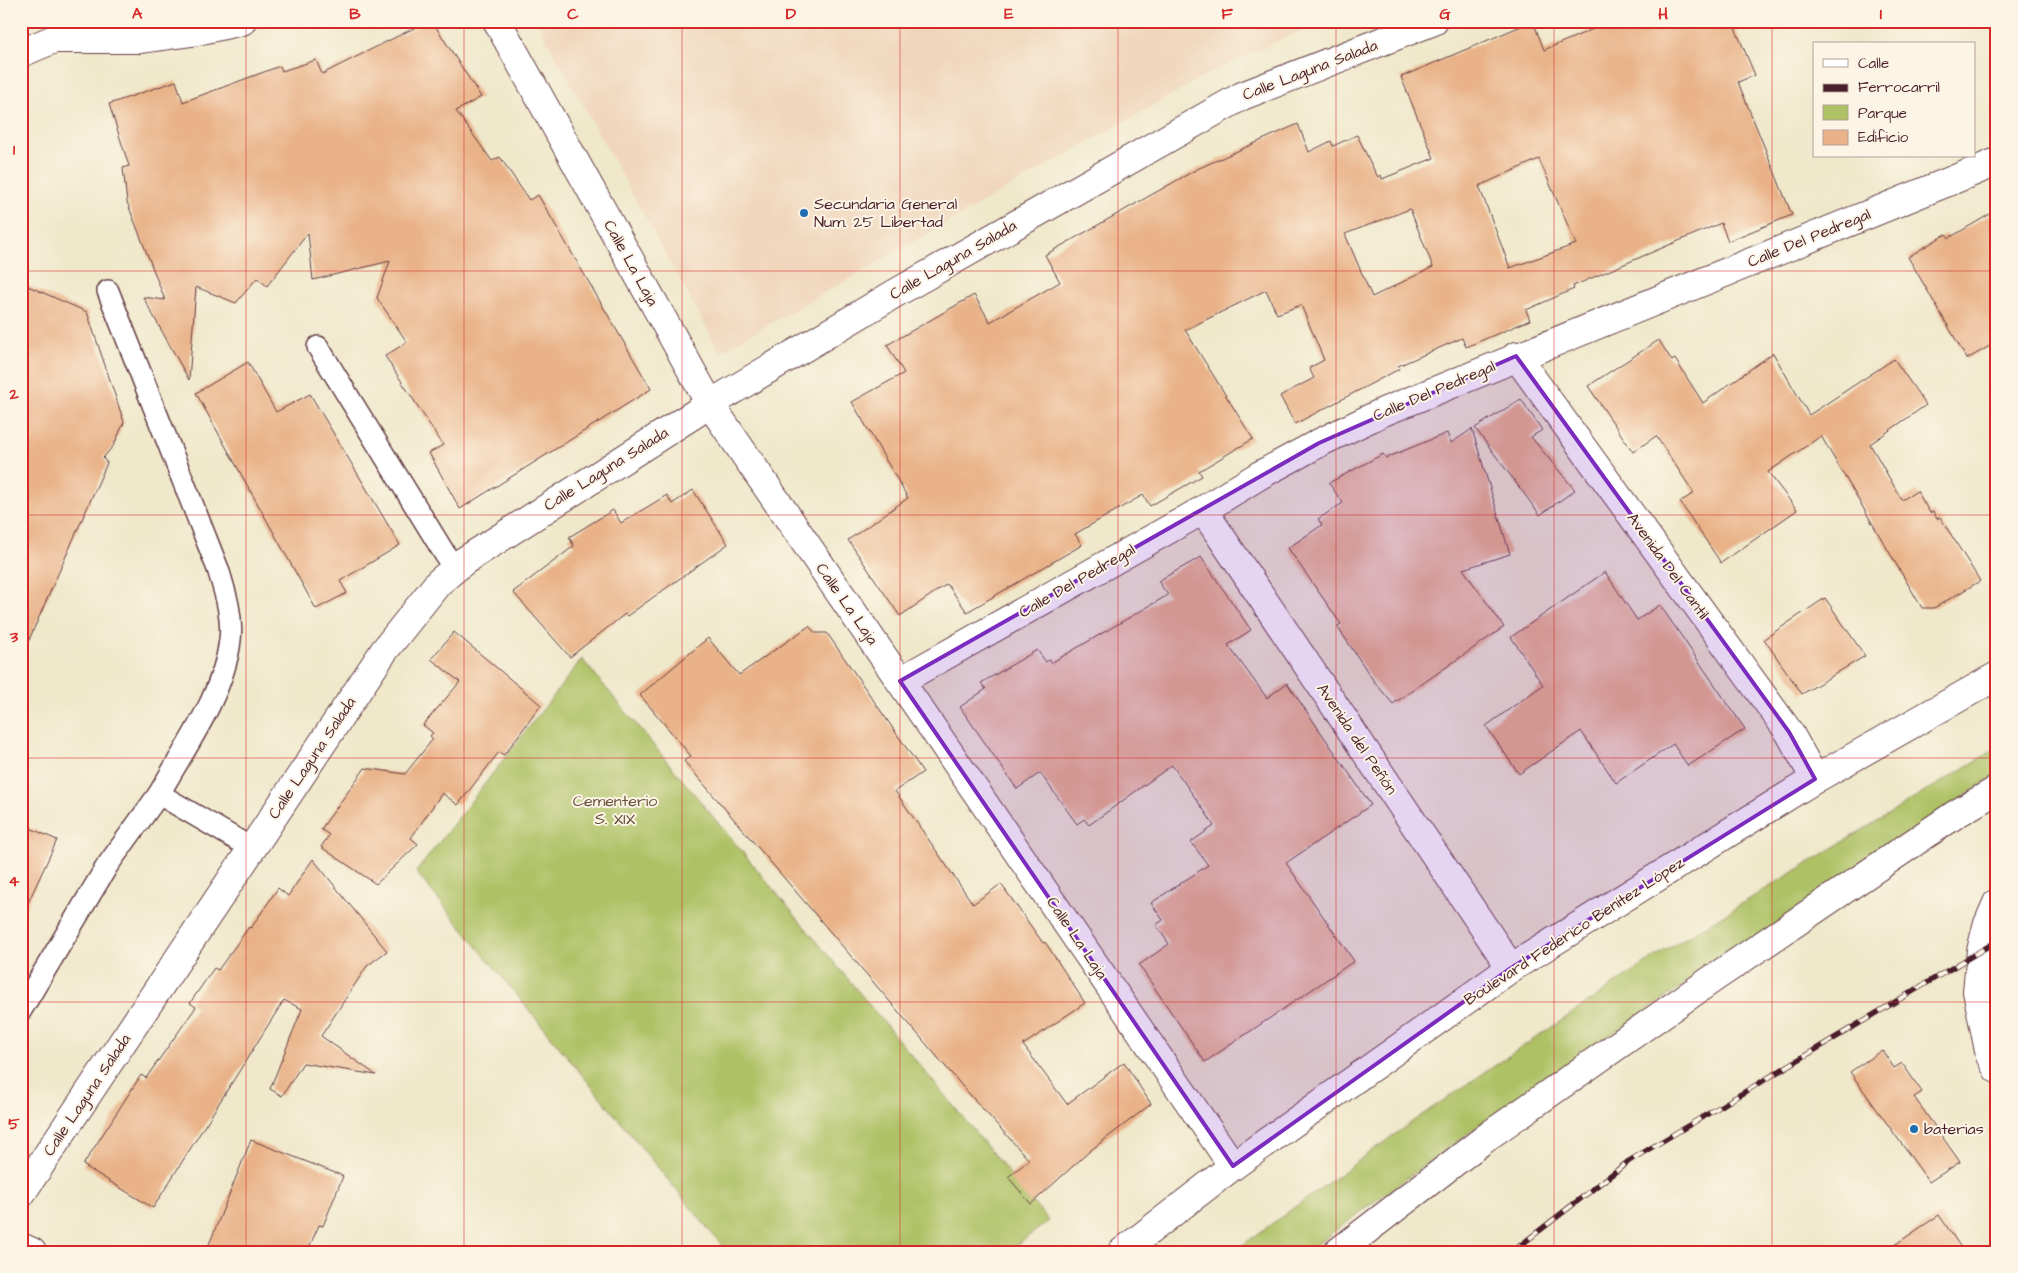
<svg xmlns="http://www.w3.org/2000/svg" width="2018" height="1273" font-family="'Architects Daughter',sans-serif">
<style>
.built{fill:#f0d6bc}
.green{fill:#aec165;stroke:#7c7048}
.building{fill:#e9b288;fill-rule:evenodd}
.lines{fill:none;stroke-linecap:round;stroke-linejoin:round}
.lane-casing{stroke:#633d43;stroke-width:24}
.street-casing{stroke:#633d43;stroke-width:30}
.secondary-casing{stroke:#633d43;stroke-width:30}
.primary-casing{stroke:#633d43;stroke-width:30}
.lane{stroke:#fff;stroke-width:21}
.street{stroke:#fff;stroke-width:28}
.secondary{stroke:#fff;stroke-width:28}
.primary{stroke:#fff;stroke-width:28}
.rail-casing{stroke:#4a1f2b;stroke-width:5.5}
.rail{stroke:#fcf5e5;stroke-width:4;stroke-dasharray:11;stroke-linecap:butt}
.marked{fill:#7b2cbf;fill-opacity:0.2;stroke:#7b2cbf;stroke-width:4;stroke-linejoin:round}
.grid{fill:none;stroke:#d62828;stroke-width:1;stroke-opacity:0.55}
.poi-dot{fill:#1f6fb2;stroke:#fcf5e5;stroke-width:2}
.labels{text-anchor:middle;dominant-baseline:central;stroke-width:4;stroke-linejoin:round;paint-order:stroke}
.street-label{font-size:16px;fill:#4a1f2b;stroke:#fcf5e5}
.poi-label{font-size:16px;fill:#4a1f2b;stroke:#fcf5e5;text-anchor:start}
.park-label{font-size:16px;fill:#68503c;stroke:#fcf5e5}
.neatline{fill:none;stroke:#d62828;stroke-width:2}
.grid-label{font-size:16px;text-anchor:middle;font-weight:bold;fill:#d62828}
</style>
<rect width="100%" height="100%" fill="#fcf5e5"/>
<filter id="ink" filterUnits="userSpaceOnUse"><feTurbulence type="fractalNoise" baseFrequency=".02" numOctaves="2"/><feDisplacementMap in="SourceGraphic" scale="10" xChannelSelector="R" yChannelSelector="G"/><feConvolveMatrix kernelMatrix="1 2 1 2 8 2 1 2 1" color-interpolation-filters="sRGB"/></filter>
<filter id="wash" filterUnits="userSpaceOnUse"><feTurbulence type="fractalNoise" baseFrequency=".0096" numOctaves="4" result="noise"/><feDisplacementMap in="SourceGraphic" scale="20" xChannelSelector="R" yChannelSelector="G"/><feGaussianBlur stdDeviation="1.12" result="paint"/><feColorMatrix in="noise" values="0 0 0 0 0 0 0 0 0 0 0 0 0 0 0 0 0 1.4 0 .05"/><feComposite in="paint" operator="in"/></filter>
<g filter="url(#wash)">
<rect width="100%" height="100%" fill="#efe8cb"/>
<polygon class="built" points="536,21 1321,21 1210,73 720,352"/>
<g class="green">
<polygon points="582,659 1049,1221 1007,1252 727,1252 416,872"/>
<polygon points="1997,748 1997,774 1504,1107 1306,1252 1233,1252 1416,1119 1664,951"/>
</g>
<g id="blocks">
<g class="building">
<polygon points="428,21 432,21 481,97 456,111 492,161 500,157 529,200 538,195 651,389 460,509 429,453 443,445 385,356 407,342 377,298 390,261 313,280 308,233 267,286 257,278 236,303 196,287 189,380 143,297 165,300 127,202 123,168 129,166 109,104 176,81 183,102 280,66 282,71 316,60 322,74"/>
<path d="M1533 21 1544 50 1612 21H1732L1755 75 1738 82 1792 215 1728 241 1721 223 1662 248 1573 286 1574 289 1526 310 1530 320 1466 347 1462 338 1398 366 1399 369 1295 424 1280 396 1314 378 1309 368 1324 360 1301 305 1277 314 1266 290 1185 330 1253 439 1199 471 1202 476 1150 506 1143 495 1075 534 1082 545 967 612 947 584 900 616 848 540 908 498 852 402 904 373 887 345 974 295 990 322 1060 282 1045 255 1197 169 1298 124 1309 152 1331 141 1333 146 1357 135 1373 168 1378 177 1381 175 1382 179 1434 158 1401 77ZM1539 159 1576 244 1510 268 1479 186ZM1410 209 1433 267 1372 297 1345 234Z"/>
<polygon points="1997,210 1997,342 1967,359 1908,257 1946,234 1949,238"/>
<polygon points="21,283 87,312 124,422 114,445 103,458 107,463 21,658"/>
<polygon points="1659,340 1672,361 1675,359 1703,403 1773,353 1809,415 1894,359 1926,405 1870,444 1902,500 1917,491 1930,513 1933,511 1937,519 1940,517 1980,581 1934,608 1922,608 1821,436 1768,472 1797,510 1721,563 1680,502 1694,493 1656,436 1633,452 1588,386"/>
<polygon points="248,362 276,412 310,394 400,545 340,581 347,593 316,609 196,393"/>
<polygon points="1521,399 1542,430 1531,437 1575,490 1540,515 1475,428"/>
<polygon points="1472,429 1510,554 1463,569 1504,627 1393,704 1373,680 1337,626 1341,624 1288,548 1322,525 1318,519 1343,503 1329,483 1383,454 1386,458 1447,433 1451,443"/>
<polygon points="693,490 728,544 627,616 625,614 570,657 513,592 574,546 569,537 613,510 621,523 667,495 672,504"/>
<polygon points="1201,557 1251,630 1228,645 1267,698 1287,683 1371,805 1286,863 1354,961 1205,1062 1139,965 1169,944 1156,925 1163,920 1151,903 1208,865 1191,842 1214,826 1208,816 1172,765 1089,825 1084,819 1077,824 1040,773 1017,789 960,707 986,689 981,683 1037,650 1046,662 1049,660 1051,663 1168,595 1158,581"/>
<polygon points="1605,572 1637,620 1660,605 1745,729 1688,766 1673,744 1616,783 1581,731 1519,774 1486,726 1543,685 1511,637"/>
<polygon points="1825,598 1865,656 1802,694 1764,639"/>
<polygon points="809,626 815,633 827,633 923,772 895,791 973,904 1001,884 1043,943 1045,942 1085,1003 1023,1045 1067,1104 1124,1062 1151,1104 1091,1150 1031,1204 1008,1177 1029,1160 963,1087 684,761 691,756 640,695 708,638 739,675"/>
<polygon points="454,632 541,705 504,755 499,752 458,805 442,793 411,838 418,844 376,884 321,847 329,835 321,829 365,768 405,774 433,739 430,736 433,733 423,725 460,682 431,659"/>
<polygon points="21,824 57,840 21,918"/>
<polygon points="313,859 387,951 367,966 321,1036 376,1075 303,1063 282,1096 270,1089 302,1009 284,1000 153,1208 83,1165 141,1075 146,1078 196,1007 190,1003 214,968 218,970 249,927 251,928 278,888 288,896"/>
<polygon points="1882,1050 1894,1068 1902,1063 1922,1092 1914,1097 1960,1162 1929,1182 1850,1072"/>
<polygon points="251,1140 343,1176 323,1226 319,1225 307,1252 206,1252"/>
<polygon points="1939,1215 1964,1252 1884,1252"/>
</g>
</g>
</g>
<g filter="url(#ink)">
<use href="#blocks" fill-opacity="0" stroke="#633d43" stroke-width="1"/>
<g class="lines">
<g class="lane-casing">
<g id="lane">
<path d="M108 291 218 569C225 592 233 616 230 640 224 694 185 747 159 794"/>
<polyline points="318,347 454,569"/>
<polyline points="21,1010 107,866 159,794 251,848"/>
</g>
</g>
<g class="street-casing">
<g id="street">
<polyline points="497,21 710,404 1233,1166"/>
<polyline points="1516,356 1789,732 1815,779"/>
<polyline points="1203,510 1511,968"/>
<polyline points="900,681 1203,510 1260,475 1319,443 1383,412 1997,162"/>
<polyline points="21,1194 384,651 438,583 464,561 710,404 894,294 1242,96 1434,21"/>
<polyline points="21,1247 32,1252"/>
</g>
</g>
<g class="secondary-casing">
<g id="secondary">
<polyline points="55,39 141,39 192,32 242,21"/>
<polyline points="21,53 73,31"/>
<polyline points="1997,903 1987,926 1981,951 1977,991 1990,1056 1997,1069"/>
</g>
</g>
<g class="primary-casing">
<g id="primary">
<polyline points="1122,1252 1233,1166 1511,968 1815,779 1997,676"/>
<polyline points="1338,1252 1491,1134 1711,980 1956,814 1997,790"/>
</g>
</g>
<use href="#lane" class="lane"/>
<use href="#street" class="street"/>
<use href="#secondary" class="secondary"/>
<use href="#primary" class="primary"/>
<g class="rail-casing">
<polyline id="rail" points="1512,1252 1629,1161 1997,941"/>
</g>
<use href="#rail" class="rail"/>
</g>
</g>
<path class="marked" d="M1516 356 1789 732 1815 779 1511 968 1233 1166 900 681 1319 443Z"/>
<path class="grid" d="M246 21V1252M464 21V1252M682 21V1252M900 21V1252M1118 21V1252M1336 21V1252M1554 21V1252M1772 21V1252M21 271H1997M21 515H1997M21 758H1997M21 1002H1997"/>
<g class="poi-dot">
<circle cx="804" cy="213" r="5"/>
<circle cx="1914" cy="1129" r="5"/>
</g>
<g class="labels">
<g class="street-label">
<text transform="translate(1310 70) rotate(-21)">Calle Laguna Salada</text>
<text transform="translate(1809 238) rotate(-22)">Calle Del Pedregal</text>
<text transform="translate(953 260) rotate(-30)">Calle Laguna Salada</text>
<text transform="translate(631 263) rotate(61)">Calle La Laja</text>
<text transform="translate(1434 391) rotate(-23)">Calle Del Pedregal</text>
<text transform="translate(606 469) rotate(-32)">Calle Laguna Salada</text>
<text transform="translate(1668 566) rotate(54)">Avenida Del Cantil</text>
<text transform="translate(1077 581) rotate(-30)">Calle Del Pedregal</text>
<text transform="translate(847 604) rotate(55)">Calle La Laja</text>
<text transform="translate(1357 739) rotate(56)">Avenida del Peñón</text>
<text transform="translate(312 758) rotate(-56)">Calle Laguna Salada</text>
<text transform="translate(1574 931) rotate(-33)">Boulevard Federico Benítez López</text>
<text transform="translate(1077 938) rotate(56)">Calle La Laja</text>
<text transform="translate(87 1095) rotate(-56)">Calle Laguna Salada</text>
</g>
<g class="poi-label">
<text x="814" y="204">Secundaria General<tspan x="814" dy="18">Num. 25 Libertad</tspan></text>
<text x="1924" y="1129">baterias</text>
</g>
<g class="park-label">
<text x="615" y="801">Cementerio<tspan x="615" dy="18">S. XIX</tspan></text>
</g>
</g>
<rect width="2018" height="1273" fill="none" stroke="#fcf5e5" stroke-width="55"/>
<rect x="1813" y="42" width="162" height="115" fill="#fcf5e5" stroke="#b59f9b"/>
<rect x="1823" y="59" width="25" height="8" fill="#ffffff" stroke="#b59f9b"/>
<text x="1858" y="68" font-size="15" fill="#4a1f2b">Calle</text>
<rect x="1823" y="84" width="25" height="8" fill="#4a1f2b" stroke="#b59f9b"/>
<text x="1858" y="92" font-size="15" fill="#4a1f2b">Ferrocarril</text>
<rect x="1823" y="105" width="25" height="15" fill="#aec165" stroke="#b59f9b"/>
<text x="1858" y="118" font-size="15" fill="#4a1f2b">Parque</text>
<rect x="1823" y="130" width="25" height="15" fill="#e9b288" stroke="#b59f9b"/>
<text x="1858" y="142" font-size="15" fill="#4a1f2b">Edificio</text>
<rect x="28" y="28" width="1962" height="1218" class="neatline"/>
<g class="grid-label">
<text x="137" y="19">A</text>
<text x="355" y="19">B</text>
<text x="573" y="19">C</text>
<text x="791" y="19">D</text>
<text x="1009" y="19">E</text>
<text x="1227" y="19">F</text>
<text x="1445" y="19">G</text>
<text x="1663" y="19">H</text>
<text x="1881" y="19">I</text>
<text x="14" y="155">1</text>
<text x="14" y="399">2</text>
<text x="14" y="642">3</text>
<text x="14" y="886">4</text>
<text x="14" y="1129">5</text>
</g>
</svg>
